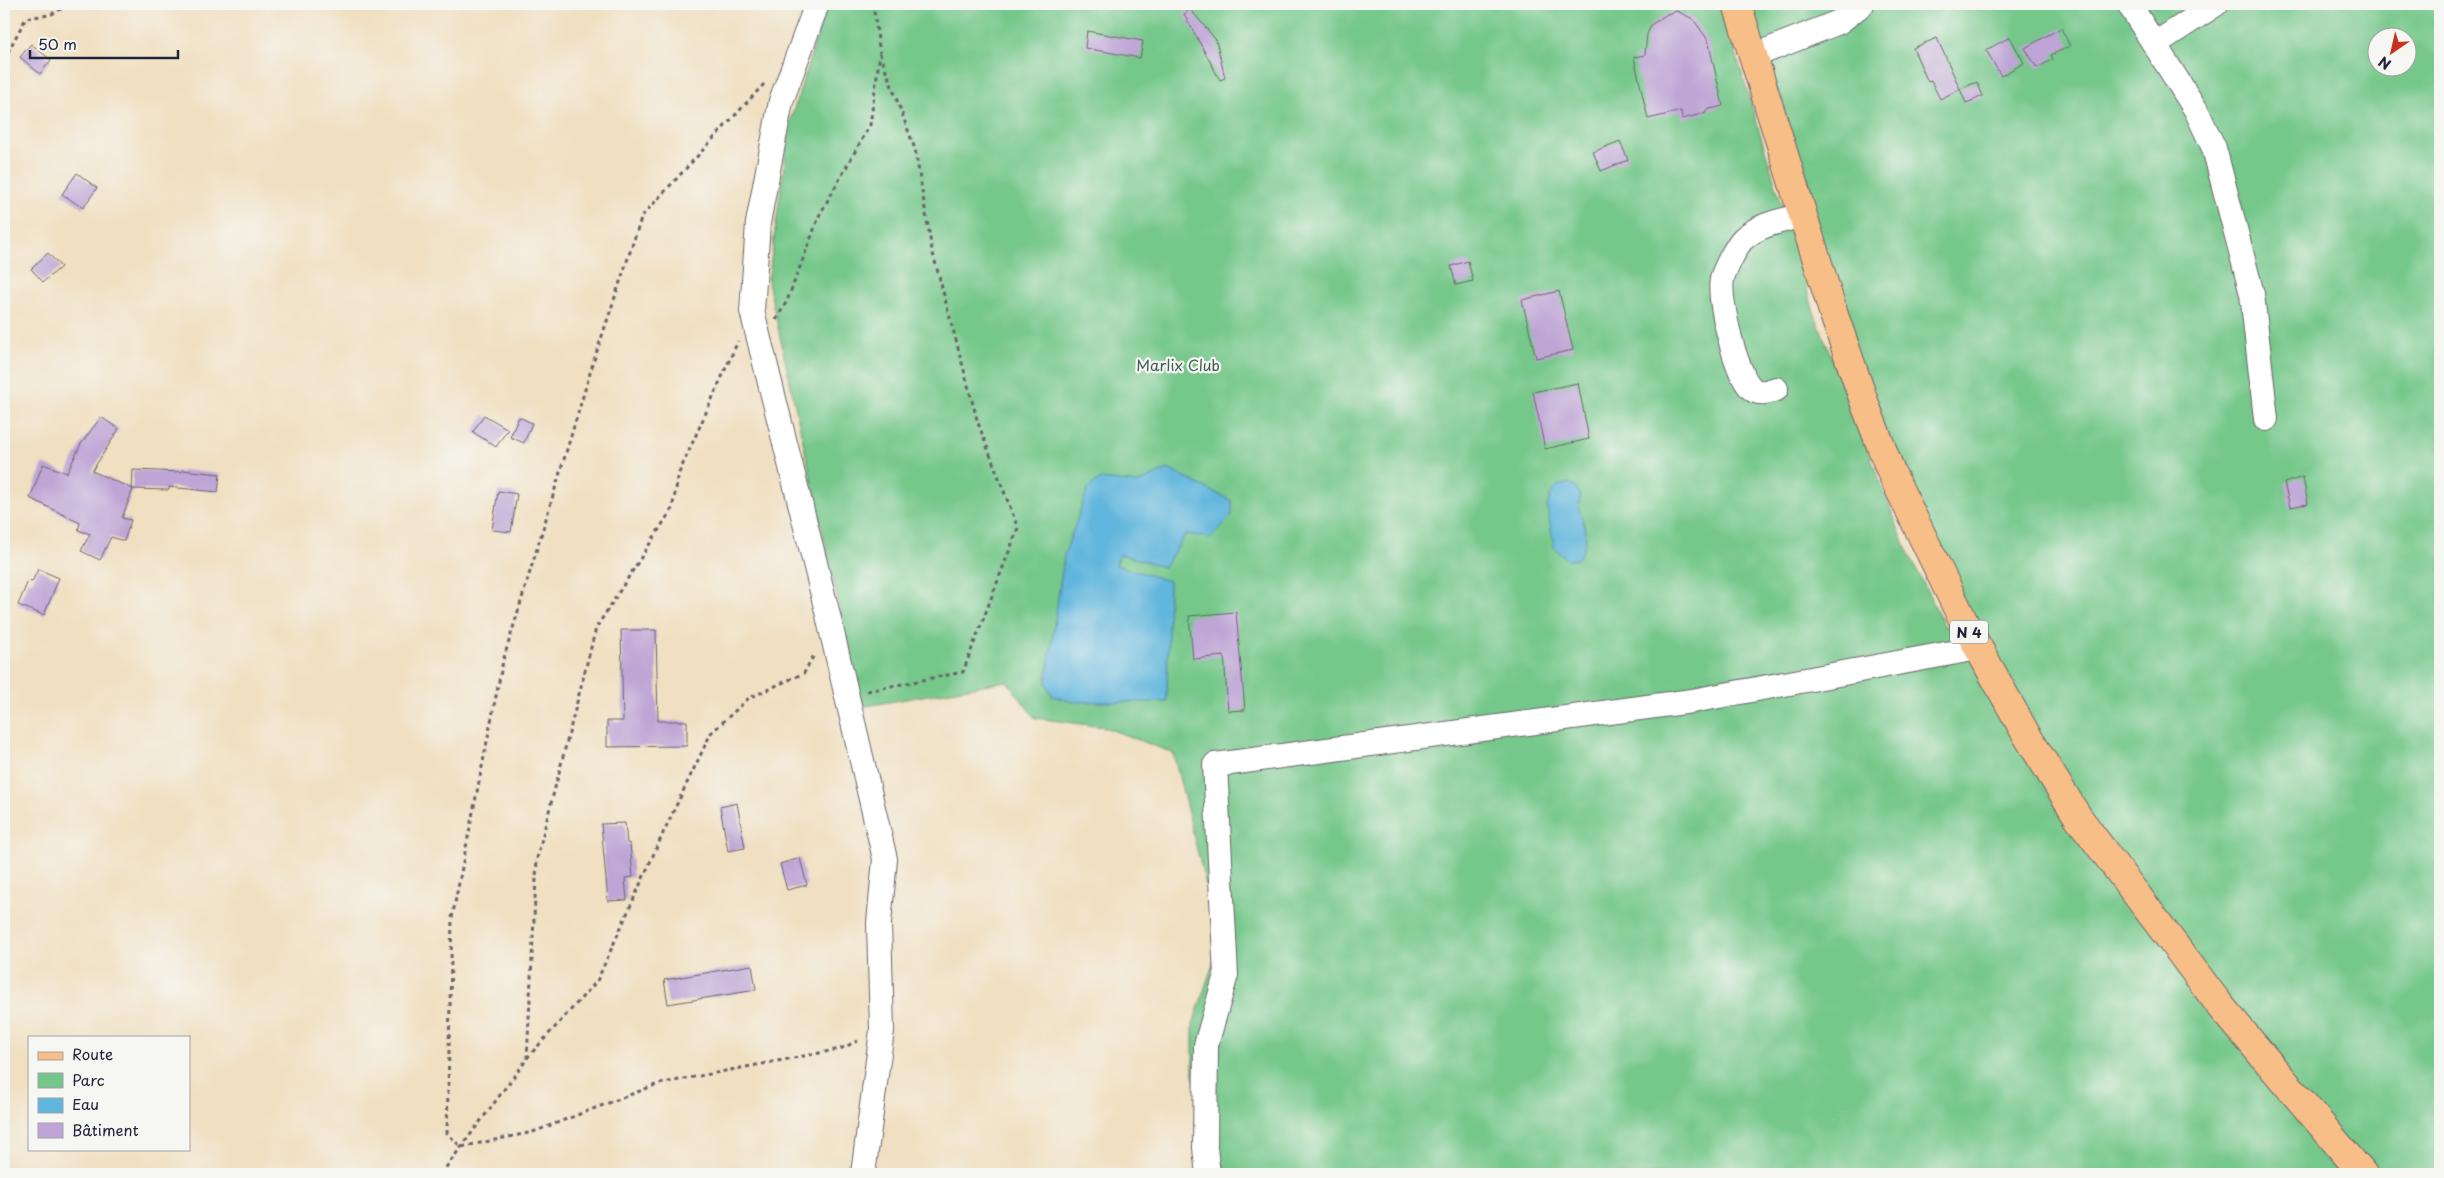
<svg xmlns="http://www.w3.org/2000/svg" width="2444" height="1178" font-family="'Playpen Sans',sans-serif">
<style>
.green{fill:#74c78a;stroke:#4b7462;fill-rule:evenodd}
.water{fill:#61b6dd;stroke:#426c8c}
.building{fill:#bea5d5}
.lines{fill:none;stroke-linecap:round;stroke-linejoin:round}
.minor-casing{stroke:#6a646a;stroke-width:26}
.major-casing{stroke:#6a646a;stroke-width:30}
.path{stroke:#6a646a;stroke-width:3;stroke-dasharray:4 4;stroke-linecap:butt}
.minor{stroke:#fff;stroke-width:24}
.major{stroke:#f7be88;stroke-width:28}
.labels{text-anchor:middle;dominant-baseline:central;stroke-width:4.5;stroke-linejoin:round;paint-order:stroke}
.shield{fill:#f6f6f2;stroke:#626272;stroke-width:1}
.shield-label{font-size:14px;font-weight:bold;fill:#22223b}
.park-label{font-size:15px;fill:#3f5c57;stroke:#f6f6f2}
</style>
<rect width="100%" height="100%" fill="#f6f6f2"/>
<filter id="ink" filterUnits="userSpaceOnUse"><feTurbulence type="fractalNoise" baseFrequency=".02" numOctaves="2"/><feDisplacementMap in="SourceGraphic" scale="10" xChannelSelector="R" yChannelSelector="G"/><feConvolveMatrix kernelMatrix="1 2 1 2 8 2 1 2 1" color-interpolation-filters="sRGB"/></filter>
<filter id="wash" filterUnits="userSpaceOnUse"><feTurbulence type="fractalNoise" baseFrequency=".0096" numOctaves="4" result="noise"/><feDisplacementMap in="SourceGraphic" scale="20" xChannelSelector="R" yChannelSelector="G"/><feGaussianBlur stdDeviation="1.12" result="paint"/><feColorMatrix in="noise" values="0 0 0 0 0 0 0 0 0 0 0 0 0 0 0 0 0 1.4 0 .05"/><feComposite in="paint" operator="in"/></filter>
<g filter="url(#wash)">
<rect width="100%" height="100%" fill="#f0dfc0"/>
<path class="green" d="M827 4H1721L1814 312 1906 548 1945 627 1963 622 1866 407 1737 4H2440V1174H1226L1193 1076V1024L1220 942 1173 753 1104 727 1035 718 1007 681 861 707 768 282 790 122ZM2376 38H2406V68H2376Z"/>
<g class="water">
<polygon points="1168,469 1232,501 1232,515 1211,538 1186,534 1164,567 1120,554 1116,565 1169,581 1167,702 1073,702 1052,696 1046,683 1064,556 1088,488 1101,479 1138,483"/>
<path d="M1570 483C1580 491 1582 495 1578 508 1586 525 1591 545 1576 560L1566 559 1554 547 1547 506 1550 496 1557 486Z"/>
</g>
<g id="blocks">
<g class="building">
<polygon points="1190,9 1216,40 1225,78 1220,80 1184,14"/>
<polygon points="1677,11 1693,19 1708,40 1723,106 1706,110 1706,113 1682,119 1681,111 1648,119 1634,57 1645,55 1647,34 1652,24 1667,14"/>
<polygon points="2061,28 2070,46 2051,55 2053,59 2037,68 2025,48"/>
<polygon points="1087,31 1143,41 1140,58 1085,48"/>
<polygon points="2010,37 2024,63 2001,76 1986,50"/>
<polygon points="1937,38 1960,89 1940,99 1931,81 1928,82 1913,48"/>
<polygon points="31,44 51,60 40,74 20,57"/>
<polygon points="1977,82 1983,96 1966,103 1960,89"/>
<polygon points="1620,141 1628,160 1601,171 1593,152"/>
<polygon points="77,173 97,188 83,208 62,194"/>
<polygon points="48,253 61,267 43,282 31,269"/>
<polygon points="1468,261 1473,281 1456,285 1451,266"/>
<polygon points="1559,291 1573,350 1536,358 1522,300"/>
<polygon points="1578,383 1589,439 1545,449 1533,392"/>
<polygon points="484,415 508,429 496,447 473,432"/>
<polygon points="101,417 119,429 92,471 133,489 122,518 131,520 124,541 111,537 100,560 81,551 90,534 78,530 80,523 30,498 43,464 67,473 81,444"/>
<polygon points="519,417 532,423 524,443 510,437"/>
<polygon points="133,470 182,472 182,470 220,474 218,492 169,487 169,490 132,489"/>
<polygon points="2303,477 2308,504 2290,507 2284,483"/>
<polygon points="498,491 517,494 511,532 492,530"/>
<polygon points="38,569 59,578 44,615 18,605 28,581 32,582"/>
<polygon points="1236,612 1245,710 1228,711 1224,656 1193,659 1189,616"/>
<polygon points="621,630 656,630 658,721 687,721 687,746 607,747 607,721 623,721"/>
<polygon points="737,803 745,848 728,851 720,807"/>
<polygon points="625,823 627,843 630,844 633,877 625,878 627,900 608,901 601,824"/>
<polygon points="800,858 807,885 787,890 780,864"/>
<polygon points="752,965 756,990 668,1004 664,980"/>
</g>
</g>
</g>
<g filter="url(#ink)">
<use href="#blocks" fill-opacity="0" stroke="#6a646a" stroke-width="1"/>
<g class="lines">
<g class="minor-casing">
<g id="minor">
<polyline points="817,4 781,101 758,223 752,311 826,607 885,859 879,923 882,1030 863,1174"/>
<polyline points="2129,4 2196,110 2214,148 2252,294 2266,419"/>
<polyline points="2155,44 2216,4"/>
<polyline points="1753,56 1839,22 1862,4"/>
<path d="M1776 389C1768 392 1758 395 1751 388 1736 374 1718 300 1722 279 1723 272 1738 243 1743 239 1759 224 1782 221 1803 215"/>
<polyline points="1208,1174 1205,1148 1206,1045 1226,975 1215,765 1692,701 1978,648"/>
</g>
</g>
<g class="major-casing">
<polyline id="major" points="1737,4 1834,315 1866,407 1891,472 1964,622 2026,734 2078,817 2219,1004 2363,1174"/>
</g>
<g class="path">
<polyline points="4,59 26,18 50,15 70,4"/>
<polyline points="764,84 642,216 594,360 503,661 452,918 447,1133 461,1147 533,1132 658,1084 840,1049 858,1041"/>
<polyline points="776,320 787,301 820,214 870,125 880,54 873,4"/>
<polyline points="867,691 963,672 1018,528 978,423 932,250 915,149 880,54"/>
<polyline points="527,1058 597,981 664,831 711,733 749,698 804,673 815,653"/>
<polyline points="441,1174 527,1059 537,858 596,628 672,509 679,473 738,341"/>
</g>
<use href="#minor" class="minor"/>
<use href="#major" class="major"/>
</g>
</g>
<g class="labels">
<rect class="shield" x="1950" y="620.5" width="38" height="23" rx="4"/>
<g class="shield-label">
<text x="1969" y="632">N 4</text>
</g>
<g class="park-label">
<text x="1178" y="364">Marlix Club</text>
</g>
</g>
<rect width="2444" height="1178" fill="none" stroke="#f6f6f2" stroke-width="20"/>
<rect x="28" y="1036" width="162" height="115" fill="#f6f6f2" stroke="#a1a1a9"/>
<rect x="38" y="1052" width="25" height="8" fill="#f7be88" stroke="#a1a1a9"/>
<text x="72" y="1060" font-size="15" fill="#22223b">Route</text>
<rect x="38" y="1073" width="25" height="15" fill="#74c78a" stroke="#a1a1a9"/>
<text x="72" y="1086" font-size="15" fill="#22223b">Parc</text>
<rect x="38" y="1098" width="25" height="15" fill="#61b6dd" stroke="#a1a1a9"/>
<text x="72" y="1110" font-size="15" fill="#22223b">Eau</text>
<rect x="38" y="1123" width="25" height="15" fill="#bea5d5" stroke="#a1a1a9"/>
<text x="72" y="1136" font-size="15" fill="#22223b">Bâtiment</text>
<g transform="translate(2392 52) rotate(214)"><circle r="24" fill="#f6f6f2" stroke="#a1a1a9"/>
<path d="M0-4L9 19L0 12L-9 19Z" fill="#c8321e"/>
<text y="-8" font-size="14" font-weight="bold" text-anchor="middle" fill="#22223b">N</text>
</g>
<path d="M30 50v8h148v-8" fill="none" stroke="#22223b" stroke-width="2.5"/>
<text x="38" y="50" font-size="15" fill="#22223b" stroke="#f6f6f2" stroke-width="4" paint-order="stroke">50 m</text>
</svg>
